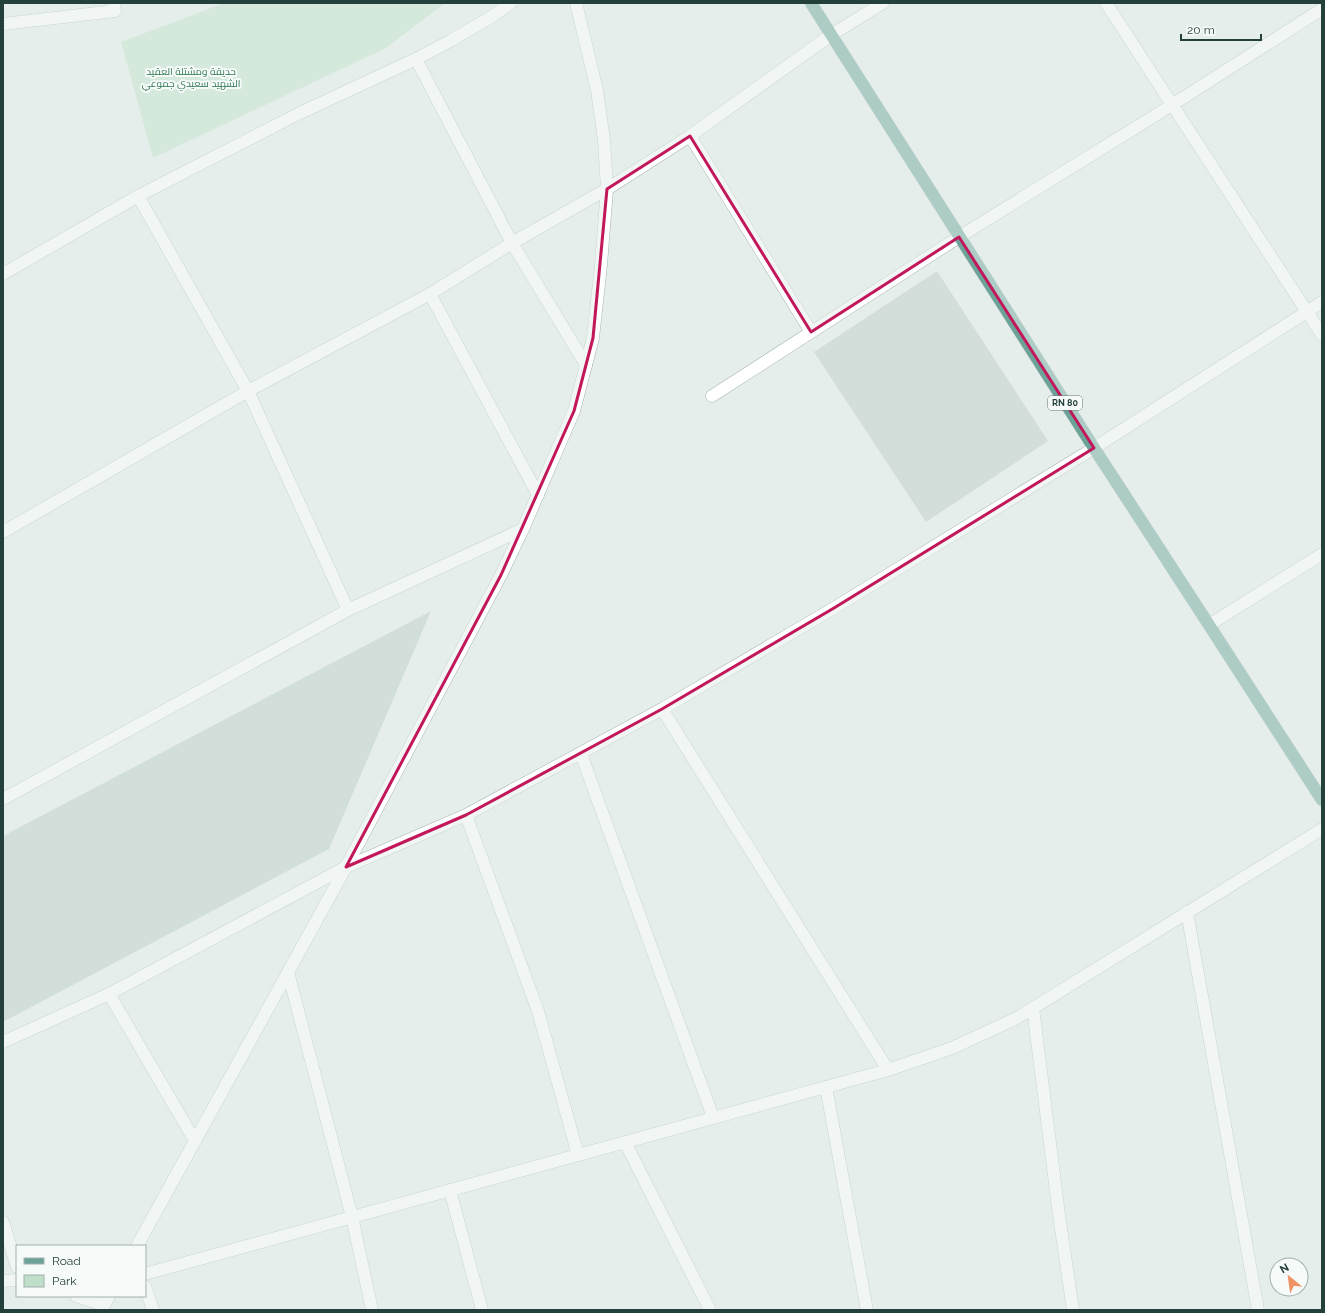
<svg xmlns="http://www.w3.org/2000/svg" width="1325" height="1313" font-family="Raleway,Cairo,sans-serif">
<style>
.built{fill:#d3deda}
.green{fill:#bfdfca}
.building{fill:#bac9c4}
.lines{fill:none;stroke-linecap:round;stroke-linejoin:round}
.minor-casing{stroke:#a7b6b3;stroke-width:13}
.tertiary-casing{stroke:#a7b6b3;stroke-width:13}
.primary-casing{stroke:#c2cac8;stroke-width:13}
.minor{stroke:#fff;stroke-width:12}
.tertiary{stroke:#fff;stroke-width:12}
.primary{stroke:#6ba399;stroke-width:12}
.marked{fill:none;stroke:#c2185b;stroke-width:3;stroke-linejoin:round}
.labels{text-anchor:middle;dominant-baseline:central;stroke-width:4;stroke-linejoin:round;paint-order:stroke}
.shield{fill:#f6faf9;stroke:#637874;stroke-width:1}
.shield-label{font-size:9px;font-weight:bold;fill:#24403b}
.park-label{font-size:10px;fill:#2f7751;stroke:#f6faf9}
</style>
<rect width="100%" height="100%" fill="#e5eeeb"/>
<polygon class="built" points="937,271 1048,441 926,522 814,352"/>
<polygon class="green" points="224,3 445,3 386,48 153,158 121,42"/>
<polygon class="building" points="431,611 329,849 3,1022 3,836"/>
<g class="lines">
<g class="minor-casing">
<g id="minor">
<polyline points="1106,3 1322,335"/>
<polyline points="3,24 115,11 114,3"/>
<polyline points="416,59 512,243 586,365"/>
<polyline points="690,136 811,332"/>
<polyline points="138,196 248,391 348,610"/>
<polyline points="3,274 138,196 300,113 416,59 450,41 491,17 511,3"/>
<polyline points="430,294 538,495"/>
<polyline points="712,396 959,237 1172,105 1322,9"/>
<polyline points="3,532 248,391 430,294 512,243 607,189 690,136 831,35 883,3"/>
<polyline points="1209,625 1322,554"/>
<polyline points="662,709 888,1070"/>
<polyline points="581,754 713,1117"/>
<polyline points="466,815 538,1011 578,1155"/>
<polyline points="1187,912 1258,1310"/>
<polyline points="288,972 352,1217 372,1310"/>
<polyline points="109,994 195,1141"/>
<polyline points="1033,1008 1059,1215 1073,1310"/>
<polyline points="826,1087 867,1310"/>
<polyline points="625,1142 710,1310"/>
<polyline points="450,1190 482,1310"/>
<polyline points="3,1222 17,1267"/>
<polyline points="145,1274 888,1070 952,1048 1017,1018 1322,829"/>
<polyline points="3,1281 17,1280"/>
<polyline points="145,1286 153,1310"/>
<polyline points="76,1296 104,1305"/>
</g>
</g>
<g class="tertiary-casing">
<g id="tertiary">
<polyline points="3,799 348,610 523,529"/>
<polyline points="3,1042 109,994 346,867 466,815 662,709 834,608 1094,448 1322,302"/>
<polyline points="137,1246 346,867 501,575 523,529 574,411 593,338 601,265 607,189 604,140 597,90 576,3"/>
<polyline points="101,1310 109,1296"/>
</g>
</g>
<g class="primary-casing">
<polyline id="primary" points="811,3 1094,448 1209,625 1322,800"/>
</g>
<use href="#minor" class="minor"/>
<use href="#tertiary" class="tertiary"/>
<use href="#primary" class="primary"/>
</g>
<path d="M0 0H1325V1313H0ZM690 136 811 332 959 237 1094 448 834 608 662 709 466 815 346 867 501 575 574 411 593 338 607 189Z" fill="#e5eeeb" fill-opacity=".55" fill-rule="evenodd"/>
<path class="marked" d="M690 136 811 332 959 237 1094 448 834 608 662 709 466 815 346 867 501 575 574 411 593 338 607 189Z"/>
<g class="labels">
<rect class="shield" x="1048" y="396" width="34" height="14" rx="3"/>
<g class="shield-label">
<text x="1065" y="403">RN 80</text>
</g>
<g class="park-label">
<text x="191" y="71">حديقة ومشتلة العقيد<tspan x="191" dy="12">الشهيد سعيدي جموعي</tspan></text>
</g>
</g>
<rect width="1325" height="1313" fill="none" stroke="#24403b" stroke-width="8"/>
<rect x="16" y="1245" width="130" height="52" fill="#f6faf9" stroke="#a2b0ad"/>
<rect x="24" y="1258" width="20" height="6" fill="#6ba399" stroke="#a2b0ad"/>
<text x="52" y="1265" font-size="12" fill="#24403b">Road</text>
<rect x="24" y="1275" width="20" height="12" fill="#bfdfca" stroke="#a2b0ad"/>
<text x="52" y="1285" font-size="12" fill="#24403b">Park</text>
<g transform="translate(1289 1277) rotate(331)"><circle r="19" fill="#f6faf9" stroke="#a2b0ad"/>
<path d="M0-3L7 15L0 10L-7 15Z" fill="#f09261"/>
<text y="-6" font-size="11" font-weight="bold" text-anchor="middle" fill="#24403b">N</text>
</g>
<path d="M1181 34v6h80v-6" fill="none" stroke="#24403b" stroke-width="2"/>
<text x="1187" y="34" font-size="12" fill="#24403b" stroke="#f6faf9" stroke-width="3" paint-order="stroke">20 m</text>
</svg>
